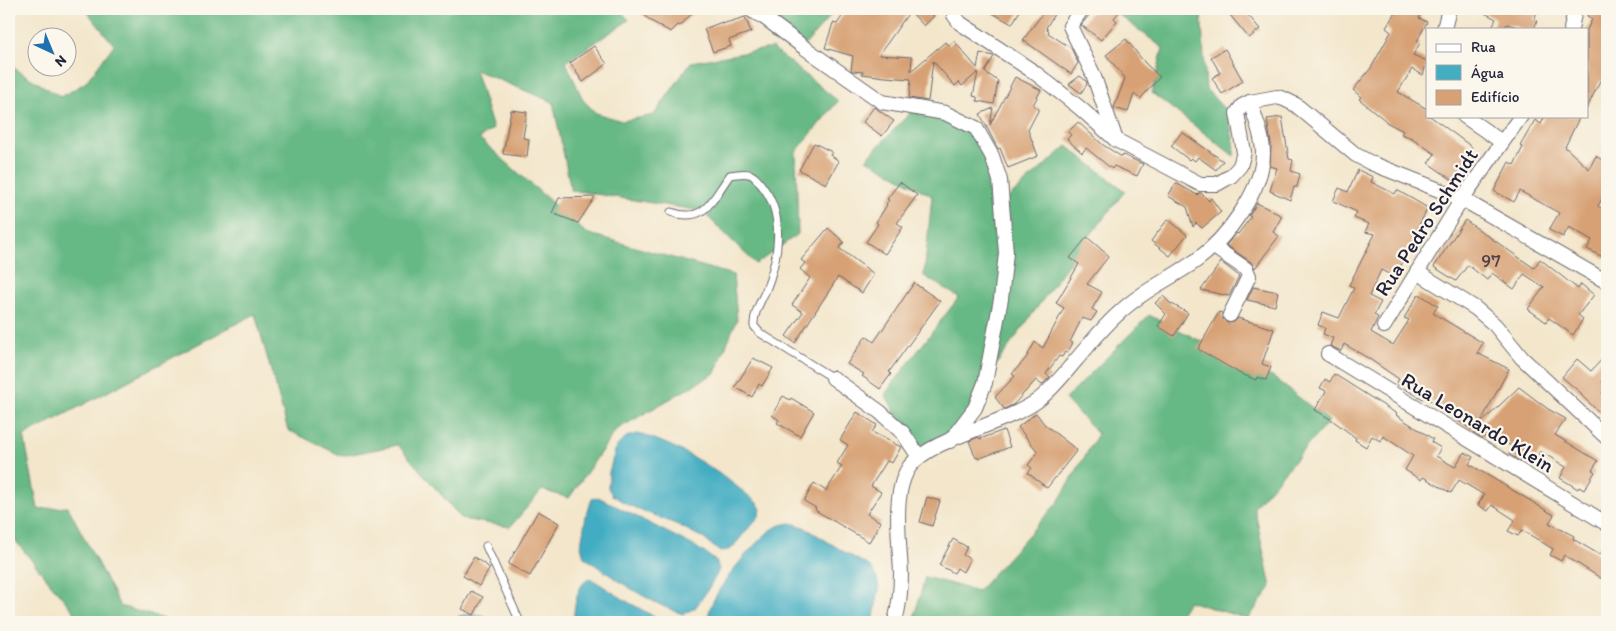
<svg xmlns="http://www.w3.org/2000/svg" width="1616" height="631" font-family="Itim,sans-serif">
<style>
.forest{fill:#66b884;stroke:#446d60}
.water{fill:#43adc2;stroke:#32687e}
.building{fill:#d7a174}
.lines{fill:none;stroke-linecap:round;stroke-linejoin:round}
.lane-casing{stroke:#6b676d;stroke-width:9}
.street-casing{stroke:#6b676d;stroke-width:16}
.lane{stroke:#fff;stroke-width:7}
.street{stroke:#fff;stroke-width:14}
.labels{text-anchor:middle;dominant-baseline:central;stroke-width:4.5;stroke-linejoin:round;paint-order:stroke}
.number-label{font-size:19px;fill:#4f4249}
.street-label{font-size:21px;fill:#22223b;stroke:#fbf7ec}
</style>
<rect width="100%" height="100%" fill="#fbf7ec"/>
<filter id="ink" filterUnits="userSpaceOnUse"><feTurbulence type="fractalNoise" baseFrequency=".02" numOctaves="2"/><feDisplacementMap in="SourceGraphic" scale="10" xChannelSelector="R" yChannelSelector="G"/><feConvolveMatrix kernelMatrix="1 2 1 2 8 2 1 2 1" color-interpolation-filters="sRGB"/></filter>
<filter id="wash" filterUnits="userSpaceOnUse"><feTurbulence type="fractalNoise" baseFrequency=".0096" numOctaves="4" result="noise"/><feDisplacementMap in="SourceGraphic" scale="20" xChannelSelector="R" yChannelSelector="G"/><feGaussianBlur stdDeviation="1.12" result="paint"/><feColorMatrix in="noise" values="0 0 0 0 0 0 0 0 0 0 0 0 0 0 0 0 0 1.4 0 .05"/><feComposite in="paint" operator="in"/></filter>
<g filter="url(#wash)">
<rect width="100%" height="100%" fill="#f3e6cb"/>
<g class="forest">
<polygon points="85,9 619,9 629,20 566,62 583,100 596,113 622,121 654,115 691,62 772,48 838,101 796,152 798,234 756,264 702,211 571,190 553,102 475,70 493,129 479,138 586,233 733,275 737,319 715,373 616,430 569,498 542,490 510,527 462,519 398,445 342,456 288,430 255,314 24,436 38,509 68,507 120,606 174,622 71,622 75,613 9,533 9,65 61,97 85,83 114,45"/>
<polygon points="768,9 836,9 805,45 766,12"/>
<polygon points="1111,9 1201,9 1206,89 1228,113 1234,144 1234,156 1152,93 1163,48"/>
<polygon points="911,112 942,114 973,131 988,156 1000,205 1067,146 1125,191 1077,252 982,384 969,409 951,432 918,448 904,429 885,394 959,297 924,276 932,196 866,159"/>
<polygon points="1149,315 1274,378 1329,421 1254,507 1271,587 1248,619 1188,601 1175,622 913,622 925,577 978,591 1058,502 1098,434 1065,399"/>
</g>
<g class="water">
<path d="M637 434C676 442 728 477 758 504L761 509 759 516 731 549 720 552 703 538 678 525 628 505 612 495 608 488 609 472 616 447 626 437Z"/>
<path d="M598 497 696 547 716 561 719 569 716 576 705 594 695 608 683 614C649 603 614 578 584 557L581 545 586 516 592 499Z"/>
<path d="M791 523 804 527 846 553 871 567 877 579 879 589 873 622H710C699 605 757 538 773 529 778 525 785 524 791 523Z"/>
<path d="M590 578 628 602 664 622H573C575 607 575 586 590 578Z"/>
<polygon points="464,615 481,615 503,622 455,622 459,616"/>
</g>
<g id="blocks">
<g class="building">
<polygon points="637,9 696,9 680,26 678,25 671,32 651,21"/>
<polygon points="847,9 926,9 934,16 924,26 910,11 879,55 912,57 911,71 945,42 949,45 954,41 977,68 980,53 994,56 985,72 998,81 994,104 977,101 977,97 973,96 978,72 962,86 959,82 955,86 933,61 928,101 909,98 911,79 885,77 862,74 863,72 853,71 851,70 853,56 825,48 833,23 837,24"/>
<polygon points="985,9 1021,9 1012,24"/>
<polygon points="1046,9 1057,9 1046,28 1049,31 1048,33 1071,48 1078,63 1071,74 1023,40"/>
<polygon points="1094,9 1122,9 1114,18 1117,21 1101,40 1081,25"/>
<polygon points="1225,9 1243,9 1260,29 1249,38"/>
<polygon points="1397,9 1415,9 1422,13 1419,18 1427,22 1417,41 1420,43 1413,55 1427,61 1423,75 1412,69 1398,92 1427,109 1427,116 1430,116 1449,130 1472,147 1466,155 1471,158 1454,181 1428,163 1435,154 1412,138 1401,134 1403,131 1386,122 1386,121 1359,99 1361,97 1353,90 1371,68 1391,32 1386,28"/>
<polygon points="1477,9 1502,9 1520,12 1521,9 1538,9 1534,20 1537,21 1534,29 1524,29 1507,24 1505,29 1491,29 1496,19"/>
<polygon points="1591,9 1607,9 1607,73 1603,82 1600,81 1587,108 1587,30 1592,19 1587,16"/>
<polygon points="745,17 751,32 729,40 731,46 713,52 704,29 722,22 722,24"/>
<polygon points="1126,39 1145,63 1160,77 1140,99 1134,94 1128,112 1114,108 1125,78 1106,55"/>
<polygon points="594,46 607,64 583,82 570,63"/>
<polygon points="1225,49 1243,81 1222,94 1212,78 1220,73 1211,57"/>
<polygon points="1080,76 1086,81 1087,84 1081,93 1069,84"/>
<polygon points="1015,77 1041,90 1033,105 1039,109 1028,130 1038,156 1008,168 1000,148 998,149 980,114 993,108 990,125"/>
<polygon points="874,107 894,121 882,136 863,122"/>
<polygon points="511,110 527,112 523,138 529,139 527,157 503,154"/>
<polygon points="1545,116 1580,116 1565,147 1589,169 1596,156 1607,163 1607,190 1598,206 1607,212 1607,259 1587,249 1592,240 1569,227 1563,237 1549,230 1559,213 1520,191 1514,202 1494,191 1509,162 1514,165 1523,147 1520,146 1535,120 1541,124"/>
<polygon points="1282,117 1289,159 1293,160 1291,171 1300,174 1297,187 1294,187 1290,200 1270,191 1277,168 1270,166 1271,144 1267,119"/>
<polygon points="1078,122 1103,145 1122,157 1123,155 1143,164 1137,176 1114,166 1112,169 1086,148 1082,153 1067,139 1071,135 1068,132"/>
<polygon points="1182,132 1223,161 1216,170 1198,157 1195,161 1191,158 1189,160 1171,146"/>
<polygon points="814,143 832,152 830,155 839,161 826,184 799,170"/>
<polygon points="1358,170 1373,177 1371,182 1395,194 1397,190 1428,208 1414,235 1423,240 1417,253 1409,250 1395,277 1381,270 1369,296 1381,302 1374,315 1378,317 1371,332 1393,345 1409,320 1404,318 1419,294 1438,306 1433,313 1483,343 1477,353 1509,369 1479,425 1519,387 1548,409 1566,419 1555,435 1598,461 1592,470 1595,472 1584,490 1579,487 1578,489 1560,478 1566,467 1540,451 1534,462 1522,456 1520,461 1509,454 1513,447 1487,432 1484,437 1453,418 1455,414 1424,397 1423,399 1396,384 1399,379 1368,358 1344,344 1341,351 1330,346 1333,338 1323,334 1325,328 1318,325 1323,312 1339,318 1354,288 1349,285 1375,234 1365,232 1369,224 1354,218 1357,212 1333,201 1339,188 1348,192"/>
<polygon points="900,182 917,195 897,223 903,227 885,254 866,242 878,224 876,222 887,205 886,204 889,200 887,199"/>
<polygon points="1176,183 1197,195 1199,193 1201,193 1209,201 1211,198 1221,212 1202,228 1196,223 1193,227 1187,207 1168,196"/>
<polygon points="595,197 578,223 552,213 559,198"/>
<polygon points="1257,203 1282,216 1273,232 1279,236 1255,268 1251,262 1226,245 1237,233 1238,234 1251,217 1249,216"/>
<polygon points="1168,219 1187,235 1170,256 1151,241"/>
<polygon points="1465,220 1534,268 1540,259 1578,289 1581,284 1594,295 1578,315 1583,319 1573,335 1549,318 1546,322 1528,309 1544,287 1524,274 1514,289 1492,273 1487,280 1468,265 1456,281 1434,267"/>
<polygon points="828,228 844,242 839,248 874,274 862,293 838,277 795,343 786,336 803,312 792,305 810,278 800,269 805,263 801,260"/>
<polygon points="1087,237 1109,256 1087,284 1102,292 1092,309 1097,312 1091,321 1082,318 1070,342 1073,343 1067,353 1065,352 1062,357 1059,356 1046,374 1050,377 1042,385 1036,380 1014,404 1004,409 995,397 1015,376 1012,374 1026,358 1035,342 1043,348 1064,308 1056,303 1079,264 1070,258"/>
<polygon points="1221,262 1239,276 1229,296 1201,290"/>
<polygon points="914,283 940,301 889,372 891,374 880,389 862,376 864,374 847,364 866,336 874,342"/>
<polygon points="1253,287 1278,292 1275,306 1247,300"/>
<polygon points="1163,296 1170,303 1188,313 1174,336 1158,326 1166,314 1155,303"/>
<polygon points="1219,312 1222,313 1223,319 1227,323 1234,322 1238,318 1274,329 1262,364 1271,367 1266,380 1257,377 1256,380 1239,373 1198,349"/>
<polygon points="1607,354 1607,376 1602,382 1607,387 1602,393 1607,398 1607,405 1600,413 1581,395 1582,394 1562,377 1577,359 1591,371"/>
<polygon points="753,358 773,368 762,386 759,384 752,397 735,387"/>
<polygon points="1334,374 1397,414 1396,415 1433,439 1431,442 1441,448 1436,456 1455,467 1464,452 1473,457 1469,464 1554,515 1549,523 1574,536 1573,539 1600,555 1607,543 1607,582 1564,555 1561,561 1550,555 1553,549 1522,530 1518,536 1508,531 1515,520 1492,505 1488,511 1478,505 1484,495 1459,480 1451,493 1423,477 1421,480 1405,470 1413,456 1383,436 1380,441 1372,436 1366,447 1355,440 1356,438 1332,420 1315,410 1326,391 1320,388 1325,379 1330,382"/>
<polygon points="783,396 790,400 791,398 814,412 800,436 777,423 779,420 772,415"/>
<polygon points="857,412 877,425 872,432 901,447 892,463 887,461 871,486 881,492 867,514 881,522 869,542 815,510 816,508 804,501 814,483 826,491 842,466 837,463 848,445 840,440"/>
<polygon points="1036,413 1045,425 1077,450 1047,488 1028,473 1032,468 1028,465 1038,452 1018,427"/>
<polygon points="1004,430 1010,447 978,459 978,457 976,458 969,441 979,437 980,439"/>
<polygon points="927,497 940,501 932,526 920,522"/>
<polygon points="538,511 559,523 530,576 508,564"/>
<polygon points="953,539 967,547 963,555 970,559 963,572 957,568 954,573 939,565"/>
<polygon points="474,557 490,568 479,586 463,576"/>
<polygon points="471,591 483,597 474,615 462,609"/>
</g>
</g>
</g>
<g filter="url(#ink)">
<use href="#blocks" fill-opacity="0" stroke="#6b676d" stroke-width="1"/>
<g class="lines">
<g class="lane-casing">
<g id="lane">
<path d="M671 212C706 224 712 199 730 175 751 171 753 173 765 190 785 218 778 260 766 290 761 301 753 314 754 326L760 333 833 378"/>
<polyline points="486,546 520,622"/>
</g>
</g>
<g class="street-casing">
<g id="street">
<polyline points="749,9 765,18 805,48 882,102 945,113 976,128 992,156 1000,180 1006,253 1001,299 985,383 975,408 950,441"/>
<polyline points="954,9 954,15 960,23 1034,72 1080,108 1116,140 1200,184 1217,184 1231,176 1240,166 1244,152 1237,113 1242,106 1250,102 1277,97 1284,99 1296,105 1356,155 1371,163 1462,199 1607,282"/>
<polyline points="1082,9 1070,26 1093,74 1116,140"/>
<polyline points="1444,29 1449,9"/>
<polyline points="1571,29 1575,9"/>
<polyline points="1464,116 1502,142"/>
<polyline points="1214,247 1246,269 1249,276 1230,315"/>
<polyline points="1417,272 1475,308 1495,325 1522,358 1607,438"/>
<polyline points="1384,326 1462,199 1521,116"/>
<polyline points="1328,354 1607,524"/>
<polyline points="833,378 880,412 903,433 919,457"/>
<path d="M895 622C899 606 901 590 901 574 900 543 891 492 910 466 932 438 1005 424 1037 401 1052 390 1064 374 1076 360 1090 344 1103 327 1119 313 1142 291 1172 278 1197 260 1226 239 1263 190 1263 153 1263 136 1255 118 1250 102"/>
</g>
</g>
<use href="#lane" class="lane"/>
<use href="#street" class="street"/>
</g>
</g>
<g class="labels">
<g class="number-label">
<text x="1491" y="260">97</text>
</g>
<g class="street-label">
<text transform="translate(1426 222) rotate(-57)">Rua Pedro Schmidt</text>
<text transform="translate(1478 422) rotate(31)">Rua Leonardo Klein</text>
</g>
</g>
<rect width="1616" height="631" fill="none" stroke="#fbf7ec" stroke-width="30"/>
<rect x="1426" y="28" width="162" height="90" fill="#fbf7ec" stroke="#a4a2a5"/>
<rect x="1436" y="44" width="25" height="8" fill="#ffffff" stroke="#a4a2a5"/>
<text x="1471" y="52" font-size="15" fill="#22223b">Rua</text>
<rect x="1436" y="65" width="25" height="15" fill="#43adc2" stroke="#a4a2a5"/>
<text x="1471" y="78" font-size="15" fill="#22223b">Água</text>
<rect x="1436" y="90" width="25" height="15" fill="#d7a174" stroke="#a4a2a5"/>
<text x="1471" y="102" font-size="15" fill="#22223b">Edifício</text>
<g transform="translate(52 52) rotate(136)"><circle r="24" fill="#fbf7ec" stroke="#a4a2a5"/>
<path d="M0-4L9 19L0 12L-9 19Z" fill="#1f6fb2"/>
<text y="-8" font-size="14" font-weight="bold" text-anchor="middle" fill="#22223b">N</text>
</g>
</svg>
